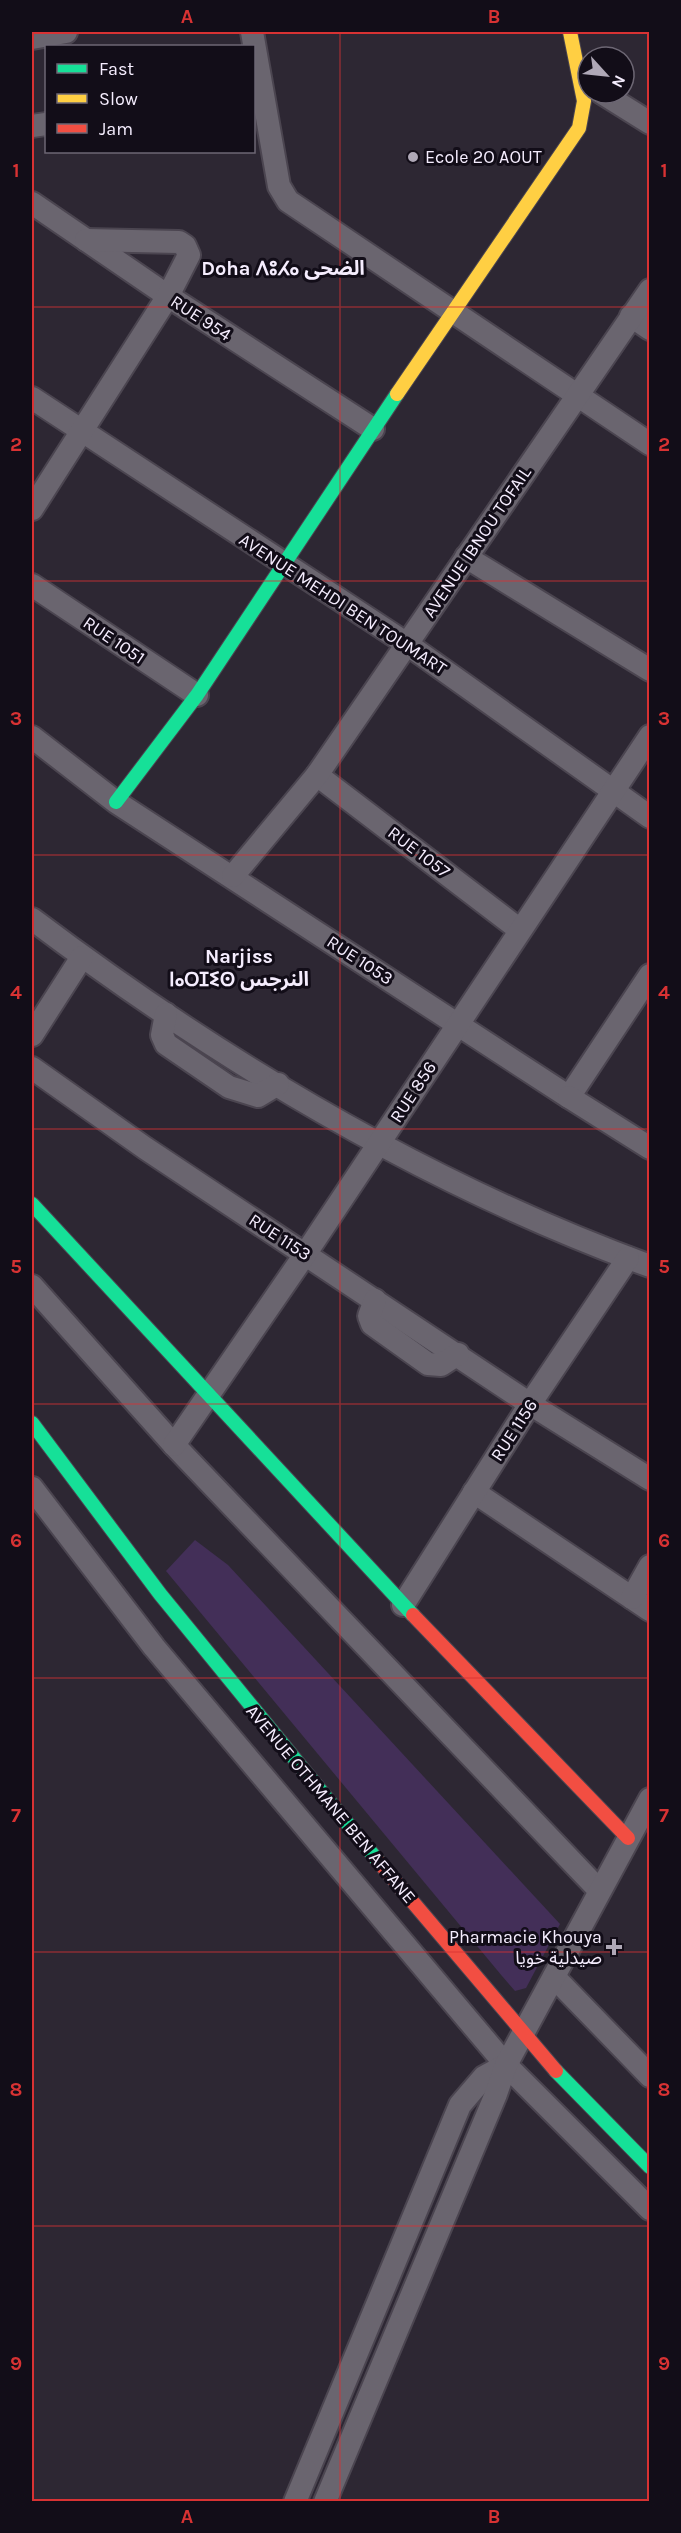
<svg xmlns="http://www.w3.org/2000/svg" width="681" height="2533" font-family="Karla,'Noto Sans Arabic','Noto Sans Tifinagh',sans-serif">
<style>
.green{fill:#432f58}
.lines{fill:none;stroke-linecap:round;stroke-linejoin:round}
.street-casing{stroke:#4b4550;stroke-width:26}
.fast-casing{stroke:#4b4550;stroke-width:16}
.slow-casing{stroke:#4b4550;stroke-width:16}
.jam-casing{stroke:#4b4550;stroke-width:16}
.street{stroke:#6a656f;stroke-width:22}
.fast{stroke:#16e098;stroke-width:14}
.slow{stroke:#ffcf43;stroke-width:14}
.jam{stroke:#f24e42;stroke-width:14}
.grid{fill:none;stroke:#d83233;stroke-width:1.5;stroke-opacity:0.55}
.poi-dot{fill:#afa8b7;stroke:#120d18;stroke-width:2}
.labels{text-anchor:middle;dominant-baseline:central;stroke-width:6;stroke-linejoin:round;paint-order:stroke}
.poi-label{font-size:18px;fill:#f5edfe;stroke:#120d18;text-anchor:start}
.street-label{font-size:18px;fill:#f5edfe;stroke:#120d18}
.neighbourhood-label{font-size:20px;font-weight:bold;fill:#f5edfe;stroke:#120d18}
.neatline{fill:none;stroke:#d83233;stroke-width:2}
.grid-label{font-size:20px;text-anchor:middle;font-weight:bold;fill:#d83233}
</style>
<rect width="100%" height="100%" fill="#2d2733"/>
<polygon class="green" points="195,1540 228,1565 560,1924 526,1988 515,1991 502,1976 166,1571"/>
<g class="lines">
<g class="street-casing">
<g id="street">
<polyline points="252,32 279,186 288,201 650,444"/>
<polyline points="32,38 66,32"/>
<polyline points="602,93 650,123"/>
<polyline points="32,126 46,124"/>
<polyline points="32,203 168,296 373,429"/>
<polyline points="631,316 650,329"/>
<polyline points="32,398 407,644 650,817"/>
<polyline points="32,509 168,296 189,255 185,246 179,242 86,240"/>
<polyline points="466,557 650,670"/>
<polyline points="32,585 197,695"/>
<polyline points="32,737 116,802 569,1097 650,975"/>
<polyline points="317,775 520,930"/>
<polyline points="233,876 317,775 650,290"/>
<path d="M32 919C219 1060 428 1185 650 1266"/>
<polyline points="166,1014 162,1035 166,1044 229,1087 258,1096 278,1084"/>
<polyline points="32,1035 82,957"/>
<polyline points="32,1068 145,1148 530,1404 650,1479"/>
<polyline points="569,1097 650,1148"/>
<polyline points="32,1286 174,1445 599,1890"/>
<polyline points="375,1300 369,1316 372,1324 428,1364 441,1365 458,1354"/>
<polyline points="174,1445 306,1253 650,736"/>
<polyline points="32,1488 154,1647 506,2065 650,2209"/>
<polyline points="474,1492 650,1610"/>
<polyline points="632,1598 650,1566"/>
<polyline points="403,1605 530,1404 628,1258"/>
<polyline points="554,1977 650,2076"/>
<polyline points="295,2502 460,2105 484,2077 506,2065"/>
<polyline points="325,2502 496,2094 506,2065 650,1799"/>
</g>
</g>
<g class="fast-casing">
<g id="fast">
<polyline points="116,802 197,695 397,394"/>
<polyline points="32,1204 413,1615"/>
<polyline points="32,1423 160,1594 378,1861"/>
<polyline points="556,2071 650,2167"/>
</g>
</g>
<g class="slow-casing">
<polyline id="slow" points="397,394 579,128 584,101 570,32"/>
</g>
<g class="jam-casing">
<g id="jam">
<polyline points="413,1615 628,1838"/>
<polyline points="378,1861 556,2071"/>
</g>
</g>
<use href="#street" class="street"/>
<use href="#fast" class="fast"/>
<use href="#slow" class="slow"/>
<use href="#jam" class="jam"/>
</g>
<path class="grid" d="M340 32V2502M32 307H650M32 581H650M32 855H650M32 1129H650M32 1404H650M32 1678H650M32 1952H650M32 2226H650"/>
<g class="poi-dot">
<circle cx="413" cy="157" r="6"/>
<path d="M611 1938h6v6h6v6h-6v6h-6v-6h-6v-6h6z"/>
</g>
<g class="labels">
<g class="poi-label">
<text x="425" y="157">Ecole 2O AOUT</text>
<text x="602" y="1937" text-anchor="end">Pharmacie Khouya<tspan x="602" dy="21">صيدلية خويا</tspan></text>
</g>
<g class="street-label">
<text transform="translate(201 318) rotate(33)">RUE 954</text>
<text transform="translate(477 542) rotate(-56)">AVENUE IBNOU TOFAIL</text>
<text transform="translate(343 604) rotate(33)">AVENUE MEHDI BEN TOUMART</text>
<text transform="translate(114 640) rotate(34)">RUE 1051</text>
<text transform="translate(419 852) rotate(37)">RUE 1057</text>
<text transform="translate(360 960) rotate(33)">RUE 1053</text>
<text transform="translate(413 1092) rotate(-57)">RUE 856</text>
<text transform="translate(280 1237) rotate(33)">RUE 1153</text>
<text transform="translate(514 1430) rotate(-57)">RUE 1156</text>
<text transform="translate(331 1804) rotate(50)">AVENUE OTHMANE BEN AFFANE</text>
</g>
<g class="neighbourhood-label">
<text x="283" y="268">Doha ⴷⵓⵃⴰ الضحى</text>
<text x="239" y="956">Narjiss<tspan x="239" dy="23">ⵏⴰⵔⵊⵉⵙ النرجس</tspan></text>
</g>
</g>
<rect width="681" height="2533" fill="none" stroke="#120d18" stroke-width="66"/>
<rect x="45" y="45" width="210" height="108" fill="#120d18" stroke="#6d6774" stroke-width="1.5"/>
<rect x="57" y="64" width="30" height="9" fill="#16e098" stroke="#6d6774" stroke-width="1.5"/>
<text x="99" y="75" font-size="18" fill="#f5edfe">Fast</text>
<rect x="57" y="94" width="30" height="9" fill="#ffcf43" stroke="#6d6774" stroke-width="1.5"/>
<text x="99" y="105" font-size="18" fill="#f5edfe">Slow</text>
<rect x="57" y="124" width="30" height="9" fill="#f24e42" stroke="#6d6774" stroke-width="1.5"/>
<text x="99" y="135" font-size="18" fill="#f5edfe">Jam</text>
<g transform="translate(606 75) rotate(117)"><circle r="28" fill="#120d18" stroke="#6d6774" stroke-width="1.5"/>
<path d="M0-4.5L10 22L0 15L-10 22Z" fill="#afa8b7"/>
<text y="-9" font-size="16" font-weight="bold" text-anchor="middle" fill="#f5edfe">N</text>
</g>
<rect x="33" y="33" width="615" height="2467" class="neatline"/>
<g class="grid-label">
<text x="187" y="23">A</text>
<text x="494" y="23">B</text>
<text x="16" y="177">1</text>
<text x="664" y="177">1</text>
<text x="16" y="451">2</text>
<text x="664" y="451">2</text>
<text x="16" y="725">3</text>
<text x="664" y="725">3</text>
<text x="16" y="999">4</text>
<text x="664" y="999">4</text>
<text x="16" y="1273">5</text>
<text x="664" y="1273">5</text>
<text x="16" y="1547">6</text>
<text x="664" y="1547">6</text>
<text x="16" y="1822">7</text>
<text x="664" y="1822">7</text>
<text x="16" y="2096">8</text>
<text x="664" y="2096">8</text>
<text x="16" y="2370">9</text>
<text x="664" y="2370">9</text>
<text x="187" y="2523">A</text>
<text x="494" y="2523">B</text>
</g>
</svg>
